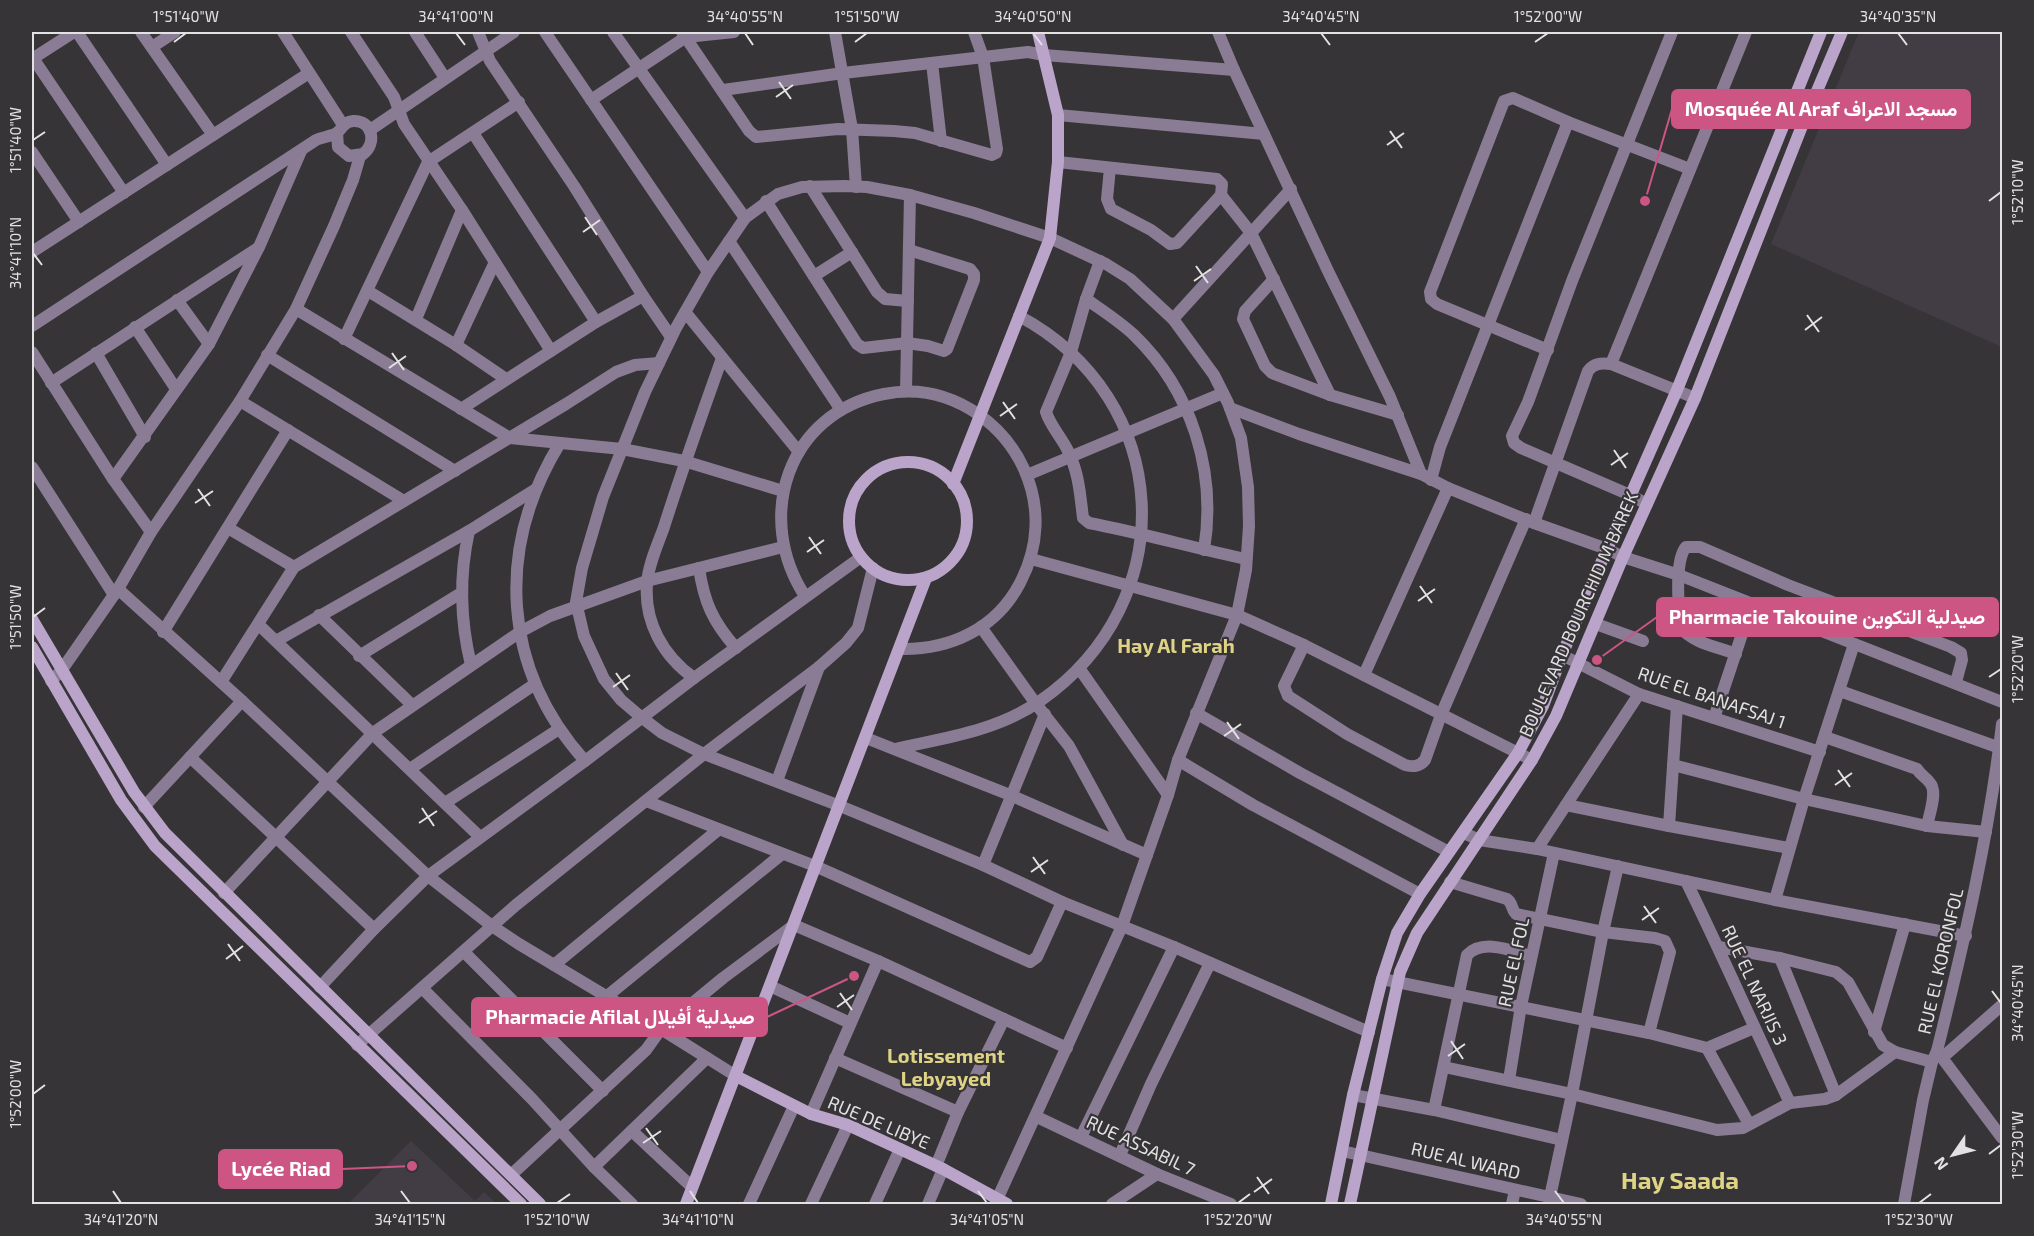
<svg xmlns="http://www.w3.org/2000/svg" width="2034" height="1236" font-family="'Exo 2',Vazirmatn,sans-serif">
<style>
.built{fill:#423d45}
.lines{fill:none;stroke-linecap:round;stroke-linejoin:round}
.street{stroke:#8a7c94;stroke-width:12}
.secondary{stroke:#baa4ca;stroke-width:12}
.ticks{fill:none;stroke:#e3e2e3;stroke-width:2}
.labels{text-anchor:middle;dominant-baseline:central;stroke-width:4.5;stroke-linejoin:round;paint-order:stroke}
.street-label{font-size:18px;fill:#e3e2e3;stroke:#363437}
.neighbourhood-label{font-size:20px;font-weight:bold;fill:#dfd485;stroke:#363437}
.district-label{font-size:24px;font-weight:bold;fill:#dfd485;stroke:#363437}
.leader{fill:none;stroke:#cc5584;stroke-width:2}
.callout-dot{fill:#cc5584;stroke:#363437;stroke-width:2}
.callout{fill:#cc5584;stroke:#cc5584;stroke-width:2}
.callout-label{font-size:20px;text-anchor:middle;font-weight:bold;fill:#fff}
.neatline{fill:none;stroke:#e3e2e3;stroke-width:2}
.ticks-label{font-size:15px;text-anchor:middle;fill:#e3e2e3}
</style>
<rect width="100%" height="100%" fill="#363437"/>
<g class="built">
<polygon points="1859,32 2002,32 2002,347 1771,244"/>
<polygon points="411,1141 475,1201 484,1192 497,1204 348,1204"/>
</g>
<g class="lines">
<g class="street">
<polyline points="77,32 167,165"/>
<polyline points="141,32 213,135"/>
<polyline points="283,32 343,125"/>
<polyline points="351,32 394,97 404,124 462,210 551,351"/>
<polyline points="415,32 445,78"/>
<polyline points="478,32 490,61 574,186 643,296 671,337"/>
<polyline points="545,32 708,272"/>
<polyline points="613,32 745,218"/>
<polyline points="682,32 749,131 756,137 838,129 894,131 915,133 992,155 996,153 997,149 983,57 974,32"/>
<polyline points="835,32 852,129 856,187"/>
<polyline points="1218,32 1234,70 1328,271 1390,397 1421,474"/>
<polyline points="152,47 175,32"/>
<polyline points="33,58 124,193"/>
<polyline points="32,59 74,32"/>
<polyline points="932,63 941,141"/>
<polyline points="723,90 843,73 1028,52 1044,55 1234,70"/>
<polyline points="591,100 686,37 734,32"/>
<polyline points="1058,115 1264,134"/>
<polyline points="370,130 514,32"/>
<polyline points="473,133 596,322"/>
<polyline points="32,152 79,222"/>
<polyline points="1058,162 1217,179 1222,184 1221,195 1177,243 1170,244 1151,230 1111,209 1107,199 1110,168"/>
<polyline points="810,186 877,292 885,299 908,301"/>
<polyline points="1221,195 1251,233 1330,395"/>
<polyline points="766,201 857,344 863,348 907,343 928,346 944,351 947,349 974,280 974,274 970,269 909,250"/>
<polyline points="729,241 841,410"/>
<polyline points="32,252 309,73"/>
<path d="M1100 261 1086 299 1071 352 1046 412C1050 425 1061 437 1067 449 1079 472 1080 494 1083 518L1089 523C1142 533 1194 548 1246 559"/>
<polyline points="814,276 852,252"/>
<polyline points="1274,279 1245,311 1243,319 1265,366 1272,373 1330,395 1398,415"/>
<polyline points="368,291 456,345 506,379"/>
<path d="M1086 299C1103 311 1119 321 1134 335 1192 391 1217 472 1204 550"/>
<polyline points="177,300 209,344"/>
<polyline points="296,309 510,438 622,449 684,461 783,491"/>
<polyline points="686,313 799,452"/>
<polyline points="416,319 462,210"/>
<polyline points="1173,319 1291,189"/>
<path d="M32 326 316 140C322 137 334 136 338 132 343 127 344 122 353 121 373 120 377 144 363 154L349 156 338 147 337 133"/>
<polyline points="135,327 176,389"/>
<polyline points="344,339 428,162 519,102"/>
<polyline points="456,345 494,264"/>
<polyline points="1548,350 1437,304 1431,299 1430,292 1504,101 1513,98 1568,122 1690,169"/>
<polyline points="32,352 113,479 151,532"/>
<polyline points="96,353 145,437"/>
<polyline points="267,355 455,471"/>
<polyline points="1611,364 1746,32"/>
<polyline points="51,383 258,248"/>
<polyline points="906,391 910,195"/>
<polyline points="240,401 404,501"/>
<polyline points="1230,408 1299,434 1421,474 1448,488 1534,523 1607,549 1623,557 1679,575 2002,702"/>
<polyline points="461,409 596,322 643,296"/>
<path d="M560 443C495 549 502 668 585 761"/>
<polyline points="32,467 114,595"/>
<polyline points="1027,475 1223,393"/>
<polyline points="113,479 209,344 259,247 301,151"/>
<polyline points="1431,480 1440,447 1568,122"/>
<polyline points="1647,504 1630,495 1521,448 1514,443 1512,436 1528,402 1572,281 1672,32"/>
<path d="M1534 523 1588 371C1594 363 1601 363 1611 364L1695 398"/>
<polyline points="228,528 294,567"/>
<path d="M469 531C459 576 460 620 471 665"/>
<polyline points="1031,559 1237,615 1304,645 1532,760"/>
<path d="M699 568C704 602 713 622 736 648"/>
<polyline points="118,589 242,701 428,876 492,926 519,944 661,1029 736,1076"/>
<path d="M805 596C754 518 787 413 884 394 918 387 950 395 978 414 998 428 1014 447 1024 469 1041 507 1039 547 1020 583 996 629 950 650 900 649"/>
<polyline points="319,615 412,705"/>
<polyline points="1596,624 1643,641"/>
<polyline points="259,625 480,837"/>
<polyline points="981,627 1036,704 1069,746 1123,845"/>
<polyline points="163,632 288,430"/>
<polyline points="276,641 469,531 536,489"/>
<path d="M1304 645 1284 686 1288 696 1347 734 1405 765C1413 767 1419 767 1425 760L1441 715 1526 519"/>
<path d="M1736 654C1718 647 1692 643 1680 627 1679 608 1674 561 1686 547H1700L1788 585 1951 647 1961 653 1962 660 1956 682"/>
<polyline points="1562,655 1639,694 1820,752"/>
<polyline points="359,656 461,593"/>
<polyline points="1079,668 1168,795"/>
<polyline points="1364,675 1448,488"/>
<path d="M694 678C663 656 644 622 647 584 648 565 658 544 664 527 682 470 702 414 722 358"/>
<polyline points="51,681 61,671 118,589 151,532 240,401 296,309 334,226 353,180 360,156"/>
<polyline points="221,682 294,567 566,404 616,372 635,365 659,363"/>
<polyline points="1840,691 2000,748"/>
<polyline points="1196,713 1300,773 1449,852"/>
<polyline points="1714,718 1752,604"/>
<path d="M1825 737 1917 769C1922 777 1926 777 1930 783 1938 792 1929 815 1927 826"/>
<polyline points="866,738 1010,795 1147,855"/>
<path d="M895 749C945 738 997 731 1040 701 1184 601 1174 399 1019 316"/>
<polyline points="190,757 374,929"/>
<polyline points="1178,760 1253,805 1420,894"/>
<polyline points="1673,765 1804,799 1927,826 1986,832"/>
<polyline points="410,769 535,684"/>
<polyline points="777,781 819,667"/>
<polyline points="646,801 815,866 1030,962 1037,957 1062,902"/>
<polyline points="445,803 559,729"/>
<polyline points="1566,805 1669,826 1789,848"/>
<polyline points="144,807 242,701"/>
<polyline points="1669,826 1677,706"/>
<polyline points="1464,833 1479,840 1537,849 1775,900 1966,936"/>
<polyline points="1537,849 1639,694"/>
<polyline points="983,865 1045,714"/>
<path d="M1686 881C1722 954 1755 1030 1790 1103"/>
<path d="M1450 882 1507 899C1513 903 1511 909 1516 914L1603 932 1655 938 1665 941 1670 952 1649 1033"/>
<polyline points="224,893 373,733 520,632 550,616 647,581 783,547"/>
<polyline points="1775,900 1804,799 1854,644"/>
<polyline points="1719,947 1780,958 1836,972 1848,982 1883,1045 1895,1052 1932,1062"/>
<polyline points="464,952 603,1091"/>
<polyline points="1780,958 1836,1095"/>
<polyline points="554,965 718,830"/>
<polyline points="1382,979 1649,1033 1707,1048 1754,1028"/>
<polyline points="770,986 850,1023"/>
<polyline points="320,987 374,929 428,876 585,761 694,678 861,557"/>
<polyline points="422,988 532,1099 594,1167 632,1204"/>
<polyline points="606,997 782,854"/>
<polyline points="1874,1032 1905,924"/>
<polyline points="357,1045 516,905 704,754 819,667 846,643 858,628 873,568"/>
<polyline points="1707,1048 1749,1124"/>
<polyline points="1937,1051 2002,1138"/>
<polyline points="1943,1057 2002,1005"/>
<polyline points="835,1058 958,1112"/>
<polyline points="1444,1067 1572,1094 1717,1130 1743,1128 1790,1103 1825,1099 1836,1095 1895,1052"/>
<polyline points="1509,1080 1521,1006 1554,853"/>
<polyline points="1353,1095 1434,1110 1562,1140"/>
<path d="M1434 1110 1467 955C1483 938 1512 951 1531 956"/>
<polyline points="811,1114 878,961"/>
<polyline points="1037,1117 1157,1174 1231,1204"/>
<polyline points="632,1131 692,1187"/>
<polyline points="1081,1137 1174,947"/>
<polyline points="1342,1151 1581,1204"/>
<polyline points="1120,1155 1151,1084 1210,963"/>
<polyline points="936,1166 958,1112 1004,1019"/>
<polyline points="594,1167 707,1058"/>
<polyline points="511,1175 646,1050 661,1029 723,978 794,925 878,961 1067,1048"/>
<polyline points="1550,1197 1572,1094 1603,932 1618,866"/>
<polyline points="749,1204 794,1106"/>
<polyline points="811,1204 848,1125"/>
<polyline points="875,1204 900,1149"/>
<polyline points="928,1204 943,1169"/>
<polyline points="995,1204 1122,926 1168,795 1178,760 1237,615 1246,570 1249,526 1248,487 1241,438 1228,403 1214,375 1173,319 1130,279 1106,264 1050,238 974,213 910,195 867,187 844,186 802,187 778,194 745,218 708,272 676,328 645,392 603,497 582,568 576,602 584,636 604,679 621,700 641,717 662,733 704,754 840,806 983,865 1062,902 1122,926 1174,947 1369,1032"/>
<polyline points="1112,1204 1157,1174"/>
<polyline points="1512,1204 1515,1190"/>
<path d="M1904 1204 1923 1100 1932 1062 1937 1051C1964 943 1989 835 2002 724"/>
</g>
<g class="secondary">
<circle cx="908" cy="521" r="59"/>
<polyline points="953,484 1050,238 1058,162 1058,115 1038,32"/>
<polyline points="32,619 134,792 165,833 540,1204"/>
<polyline points="32,647 121,800 155,846 521,1204"/>
<polyline points="736,1076 811,1114 848,1125 900,1149 943,1169 1007,1204"/>
<polyline points="686,1204 926,578"/>
<polyline points="1331,1204 1353,1095 1382,979 1397,933 1420,894 1518,753 1543,706 1562,655 1607,549 1677,390 1821,32"/>
<polyline points="1350,1204 1400,972 1417,933 1532,760 1556,716 1623,557 1695,398 1800,131 1842,32"/>
</g>
</g>
<path class="ticks" d="M456 33 465 45M745 33 753 45M1033 33 1042 45M1321 33 1330 45M1898 33 1907 45M174 42 186 33M855 42 867 33M1535 42 1548 33M779 82 791 99M776 97 793 85M1390 131 1402 148M33 140 45 132M1387 145 1404 133M1989 201 2001 192M585 217 597 235M583 232 600 220M33 253 42 265M1196 266 1208 283M1194 281 1211 269M1807 315 1819 332M1805 330 1822 317M392 353 404 370M389 368 406 356M1003 402 1015 419M1000 416 1017 404M1614 450 1626 468M1611 465 1628 453M198 489 210 506M195 503 213 491M809 537 821 554M807 552 824 540M1420 586 1432 603M1418 601 1435 589M33 617 45 608M616 673 628 690M1989 677 2001 669M613 687 630 675M1227 722 1239 739M1224 736 1241 724M1838 770 1850 787M1835 785 1852 773M422 808 434 826M419 823 437 811M1033 857 1045 874M1031 872 1048 860M1644 906 1656 923M1642 920 1659 908M228 944 240 961M226 959 243 946M1992 991 2001 1003M840 993 852 1010M837 1007 854 995M1451 1041 1463 1059M1448 1056 1465 1044M33 1094 45 1085M646 1128 658 1145M643 1143 661 1131M1989 1154 2001 1145M1257 1177 1269 1194M113 1191 121 1203M401 1191 410 1203M690 1191 698 1203M978 1191 987 1203M1555 1191 1564 1203M1254 1192 1272 1179M557 1203 570 1194M1238 1203 1250 1194M1919 1203 1931 1194"/>
<g class="labels">
<g class="street-label">
<text transform="translate(1578 614) rotate(-66)">BOULEVARD BOURCHID M'BAREK</text>
<text transform="translate(1712 697) rotate(19)">RUE EL BANAFSAJ 1</text>
<text transform="translate(1940 961) rotate(-77)">RUE EL KORONFOL</text>
<text transform="translate(1513 962) rotate(-78)">RUE EL FOL</text>
<text transform="translate(1755 985) rotate(65)">RUE EL NARJIS 3</text>
<text transform="translate(879 1122) rotate(23)">RUE DE LIBYE</text>
<text transform="translate(1141 1145) rotate(25)">RUE ASSABIL 7</text>
<text transform="translate(1466 1160) rotate(13)">RUE AL WARD</text>
</g>
<g class="neighbourhood-label">
<text x="1176" y="645">Hay Al Farah</text>
<text x="946" y="1055">Lotissement<tspan x="946" dy="23">Lebyayed</tspan></text>
</g>
<g class="district-label">
<text x="1680" y="1179">Hay Saada</text>
</g>
</g>
<path class="leader" d="M1645 201L1672 109M1597 660L1657 617M854 976L767 1017M412 1166L342 1169"/>
<g class="callout-dot">
<circle cx="1645" cy="201" r="6"/>
<circle cx="1597" cy="660" r="6"/>
<circle cx="854" cy="976" r="6"/>
<circle cx="412" cy="1166" r="6"/>
</g>
<g class="callout">
<rect x="1672" y="90" width="298" height="38" rx="6"/>
<rect x="1657" y="598" width="341" height="38" rx="6"/>
<rect x="472" y="998" width="295" height="38" rx="6"/>
<rect x="219" y="1150" width="123" height="38" rx="6"/>
</g>
<g class="callout-label">
<text x="1821" y="116">Mosquée Al Araf مسجد الاعراف</text>
<text x="1827" y="624">Pharmacie Takouine صيدلية التكوين</text>
<text x="620" y="1024">Pharmacie Afilal صيدلية أفيلال</text>
<text x="281" y="1176">Lycée Riad</text>
</g>
<rect width="2034" height="1236" fill="none" stroke="#363437" stroke-width="66"/>
<g transform="translate(1953 1155) rotate(235)" stroke="#363437" stroke-width="4.5" paint-order="stroke">
<path d="M0-4.5L10 22L0 15L-10 22Z" fill="#e3e2e3"/>
<text y="-9" font-size="16" font-weight="bold" text-anchor="middle" fill="#e3e2e3">N</text>
</g>
<rect x="33" y="33" width="1968" height="1170" class="neatline"/>
<g class="ticks-label">
<text x="186" y="22">1°51'40"W</text>
<text x="456" y="22">34°41'00"N</text>
<text x="745" y="22">34°40'55"N</text>
<text x="867" y="22">1°51'50"W</text>
<text x="1033" y="22">34°40'50"N</text>
<text x="1321" y="22">34°40'45"N</text>
<text x="1548" y="22">1°52'00"W</text>
<text x="1898" y="22">34°40'35"N</text>
<text transform="translate(16 140) rotate(-90)" y="5">1°51'40"W</text>
<text transform="translate(2018 192) rotate(-90)" y="5">1°52'10"W</text>
<text transform="translate(16 253) rotate(-90)" y="5">34°41'10"N</text>
<text transform="translate(16 617) rotate(-90)" y="5">1°51'50"W</text>
<text transform="translate(2018 669) rotate(-90)" y="5">1°52'20"W</text>
<text transform="translate(2018 1003) rotate(-90)" y="5">34°40'45"N</text>
<text transform="translate(16 1094) rotate(-90)" y="5">1°52'00"W</text>
<text transform="translate(2018 1145) rotate(-90)" y="5">1°52'30"W</text>
<text x="121" y="1225">34°41'20"N</text>
<text x="410" y="1225">34°41'15"N</text>
<text x="557" y="1225">1°52'10"W</text>
<text x="698" y="1225">34°41'10"N</text>
<text x="987" y="1225">34°41'05"N</text>
<text x="1238" y="1225">1°52'20"W</text>
<text x="1564" y="1225">34°40'55"N</text>
<text x="1919" y="1225">1°52'30"W</text>
</g>
</svg>
